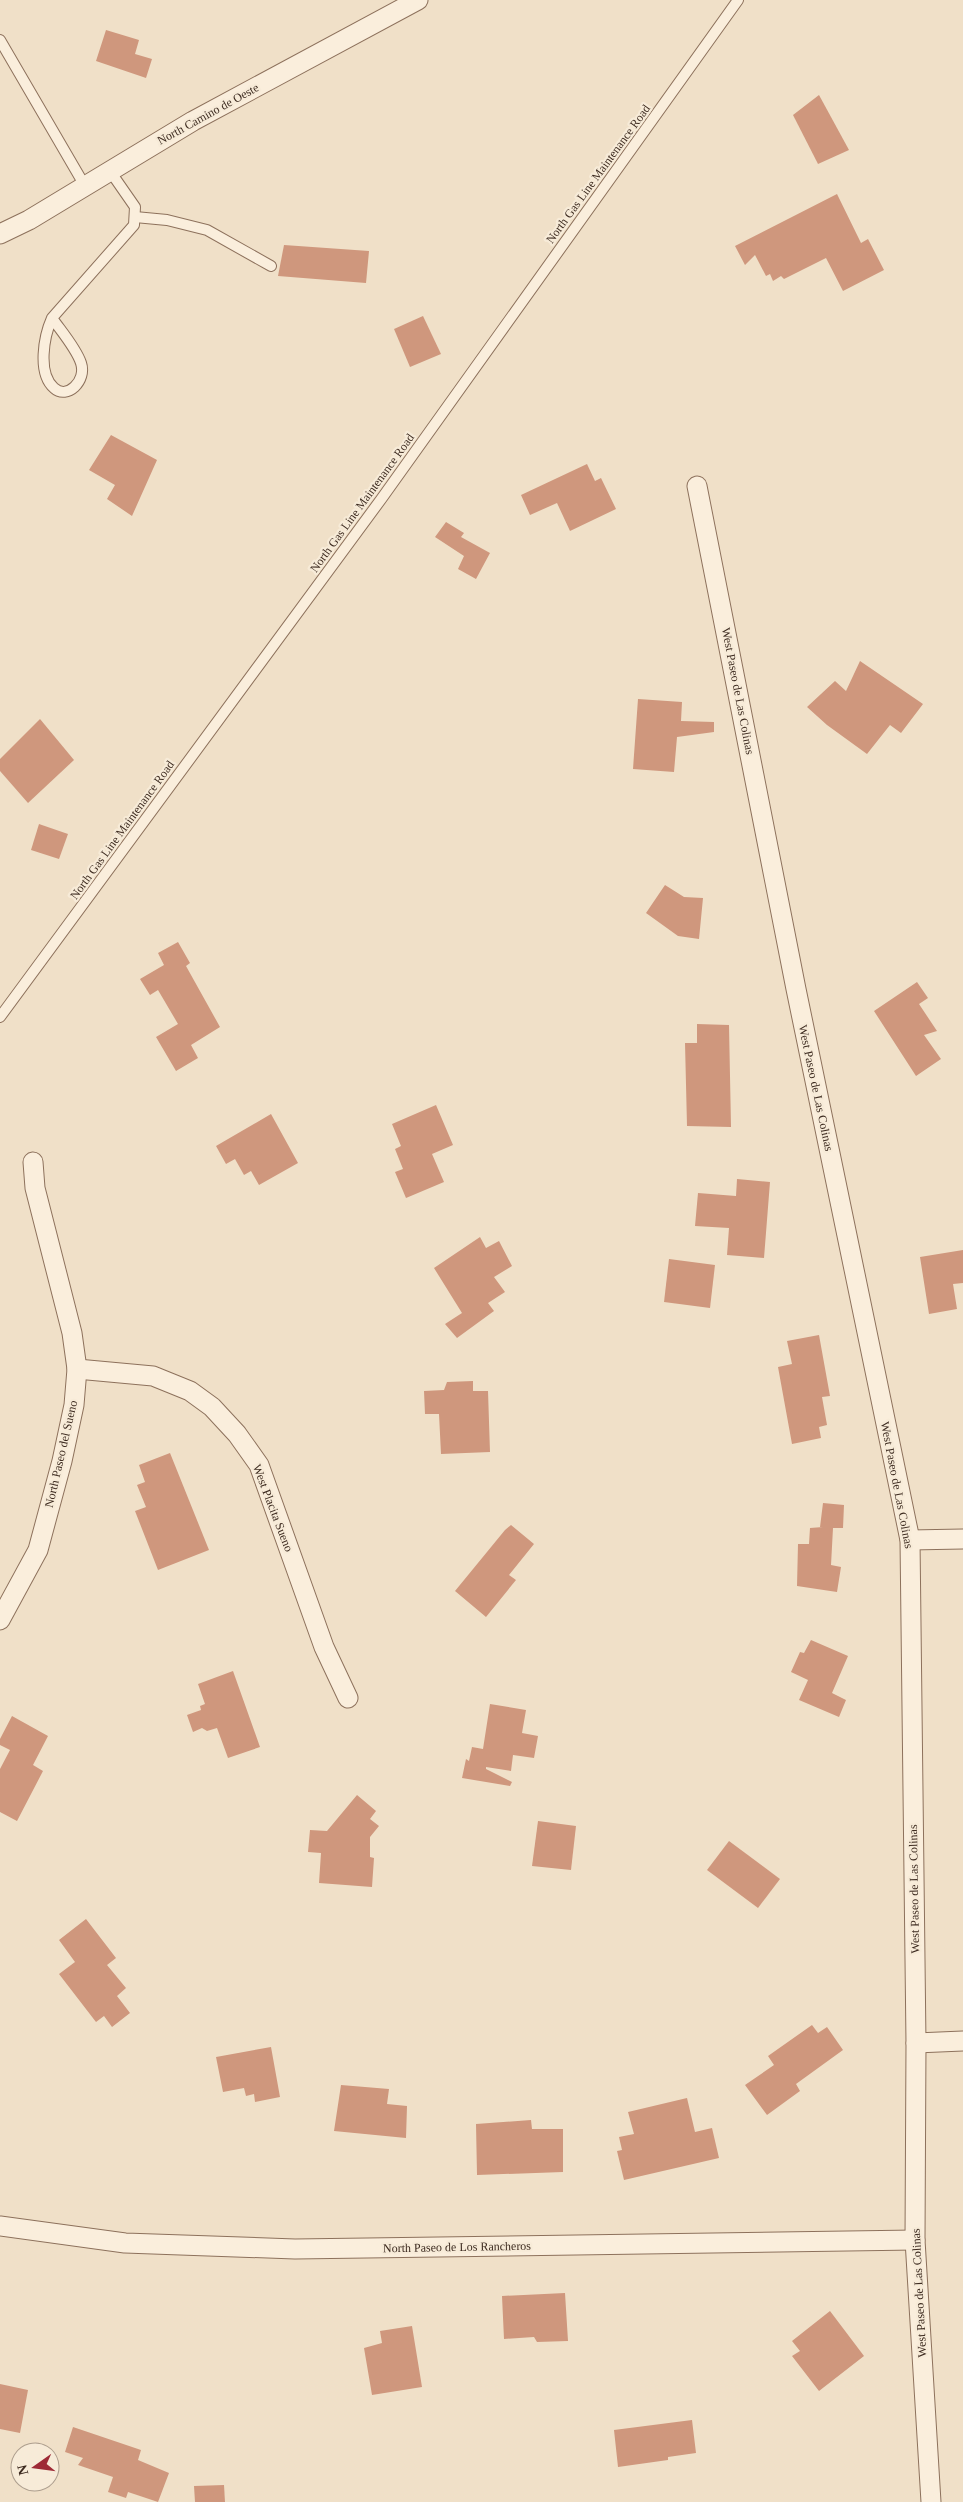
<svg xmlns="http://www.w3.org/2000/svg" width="963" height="2502" font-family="Georgia,serif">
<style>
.building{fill:#cf977d}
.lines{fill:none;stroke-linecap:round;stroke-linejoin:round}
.service-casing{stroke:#8d715c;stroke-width:12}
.minor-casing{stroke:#8d715c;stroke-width:21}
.service{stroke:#faeedc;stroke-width:10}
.minor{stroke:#faeedc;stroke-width:19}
.labels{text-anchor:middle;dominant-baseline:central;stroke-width:4.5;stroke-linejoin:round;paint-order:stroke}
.street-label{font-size:12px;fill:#3d2b20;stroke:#f7ebd8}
</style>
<rect width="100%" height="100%" fill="#f0e0c8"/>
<g class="building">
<polygon points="106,30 139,40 135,54 152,59 146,78 96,61"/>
<polygon points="819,95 849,150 818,164 793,115"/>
<polygon points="837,194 861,243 868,239 884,270 843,291 826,258 784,279 781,276 773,281 770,274 766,276 755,255 745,265 735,246"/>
<polygon points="284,245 369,251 366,283 278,276"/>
<polygon points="423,316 441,354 410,367 394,329"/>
<polygon points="111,435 157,460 132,516 107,499 115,485 89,470"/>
<polygon points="587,464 595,481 601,478 616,509 570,531 557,503 530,515 521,495"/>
<polygon points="446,522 464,533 461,537 490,553 476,579 458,569 464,556 435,537"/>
<polygon points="860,661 923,704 901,733 890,725 867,754 827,725 807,707 835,681 846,691"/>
<polygon points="638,699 682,702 681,721 714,722 714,732 677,737 674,772 633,769"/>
<polygon points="40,719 74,760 28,803 0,771 0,759"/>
<polygon points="39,824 68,834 59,859 31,850"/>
<polygon points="665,885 684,897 703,898 699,939 678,936 646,913"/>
<polygon points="178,942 190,963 186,966 220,1027 191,1045 198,1058 176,1071 156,1037 178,1024 158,990 150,995 140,979 164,965 158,953"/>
<polygon points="917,982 928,998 919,1004 937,1031 924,1035 941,1059 916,1076 874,1011"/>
<polygon points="697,1024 729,1025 731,1127 687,1126 685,1043 697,1043"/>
<polygon points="436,1105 453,1145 432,1154 444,1182 406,1198 395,1172 403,1169 395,1149 401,1146 392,1124"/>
<polygon points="271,1114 298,1163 259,1185 251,1171 244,1175 235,1159 226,1164 216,1146"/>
<polygon points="737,1179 770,1182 764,1258 727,1255 729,1228 695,1226 698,1193 736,1196"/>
<polygon points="480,1237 486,1248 499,1241 512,1266 494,1277 505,1292 488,1303 494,1311 457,1338 445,1324 462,1313 434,1268"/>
<polygon points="963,1250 963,1283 953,1284 957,1309 929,1314 920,1257"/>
<polygon points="669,1259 715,1265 710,1308 664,1302"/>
<polygon points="819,1335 830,1396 822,1397 827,1425 819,1427 821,1438 792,1444 778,1367 792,1364 787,1341"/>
<polygon points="473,1381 473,1391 488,1391 490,1452 441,1454 439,1414 425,1414 424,1391 444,1390 447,1382"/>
<polygon points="170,1453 209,1550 158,1570 135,1511 146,1507 137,1485 145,1482 139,1465"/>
<polygon points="823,1503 844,1505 843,1528 833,1528 831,1565 841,1567 837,1592 797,1586 798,1544 809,1544 810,1528 823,1527 820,1527"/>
<polygon points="511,1525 534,1544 509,1575 516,1580 486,1617 455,1591 505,1530"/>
<polygon points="811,1640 848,1656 832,1693 846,1700 839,1717 799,1700 808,1680 791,1672 800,1652 804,1653"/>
<polygon points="233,1671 260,1747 228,1758 217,1728 207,1731 202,1728 193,1732 187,1715 201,1710 200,1706 205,1704 198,1684"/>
<polygon points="490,1704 526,1710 522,1733 538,1736 534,1758 513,1755 511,1771 486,1767 486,1769 512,1782 510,1786 462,1778 466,1759 469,1761 472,1747 483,1749"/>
<polygon points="12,1716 48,1736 33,1765 43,1771 17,1821 0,1812 0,1769 10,1750 0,1745 0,1739"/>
<polygon points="357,1795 376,1811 370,1819 379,1826 370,1837 370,1857 374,1858 372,1887 319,1883 321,1853 308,1852 310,1830 327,1831"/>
<polygon points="538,1821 576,1826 571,1870 532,1866"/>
<polygon points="729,1841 780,1879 758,1908 707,1870"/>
<polygon points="86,1919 116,1958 107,1965 126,1988 117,1996 130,2013 112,2027 104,2016 96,2022 59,1974 75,1962 59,1940"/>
<polygon points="812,2025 818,2033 827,2027 843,2050 796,2084 800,2091 767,2115 745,2085 774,2065 768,2056"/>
<polygon points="271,2047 280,2097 255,2102 254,2094 246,2096 244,2088 223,2092 216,2057"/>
<polygon points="341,2085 389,2089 387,2104 407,2106 406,2138 334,2131"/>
<polygon points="687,2098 695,2132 712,2128 719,2158 624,2180 617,2151 622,2150 619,2137 634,2134 628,2112"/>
<polygon points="531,2120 532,2129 563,2129 563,2172 477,2175 476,2124"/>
<polygon points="565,2293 568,2341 537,2342 534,2337 504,2339 502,2296"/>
<polygon points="830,2311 864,2356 819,2391 792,2356 800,2351 792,2341"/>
<polygon points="412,2326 422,2387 372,2395 364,2348 382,2343 380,2331"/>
<polygon points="0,2384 28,2390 20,2433 0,2429"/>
<polygon points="692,2420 696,2453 668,2457 668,2460 618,2467 614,2430"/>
<polygon points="73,2427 141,2450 138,2460 169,2473 158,2502 128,2492 126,2498 108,2492 113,2477 78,2465 83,2458 65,2452"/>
<polygon points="224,2485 225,2502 195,2502 194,2486"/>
</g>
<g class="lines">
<g class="service-casing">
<g id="service">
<polyline points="0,40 85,186"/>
<polyline points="135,217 167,220 207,230 271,266"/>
<path d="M52 318C61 331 76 348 81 363 87 381 67 400 54 388 37 373 44 336 52 318L134 225 135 207 110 171"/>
<polyline points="0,1017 382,498 738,0"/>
</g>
</g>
<g class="minor-casing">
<g id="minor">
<polyline points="0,234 29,220 193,121 418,0"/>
<polyline points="697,486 796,989 910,1540 916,2043 915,2240 931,2502"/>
<polyline points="77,1369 153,1376 190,1391 212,1407 237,1434 259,1465 324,1647 348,1698"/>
<polyline points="910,1540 963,1539"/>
<polyline points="0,1620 38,1550 62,1461 74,1405 77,1369 72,1333 35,1188 33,1162"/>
<polyline points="916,2043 963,2041"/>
<polyline points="0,2226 125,2243 295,2249 915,2240"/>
</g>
</g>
<use href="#service" class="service"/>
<use href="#minor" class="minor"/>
</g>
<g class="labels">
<g class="street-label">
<text transform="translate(208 114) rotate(-29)">North Camino de Oeste</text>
<text transform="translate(598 174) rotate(-54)">North Gas Line Maintenance Road</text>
<text transform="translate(362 503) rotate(-54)">North Gas Line Maintenance Road</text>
<text transform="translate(738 691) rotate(79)">West Paseo de Las Colinas</text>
<text transform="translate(122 830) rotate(-54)">North Gas Line Maintenance Road</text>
<text transform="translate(816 1088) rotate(78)">West Paseo de Las Colinas</text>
<text transform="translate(61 1454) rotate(-77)">North Paseo del Sueno</text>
<text transform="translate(897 1485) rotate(79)">West Paseo de Las Colinas</text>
<text transform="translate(273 1508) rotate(69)">West Placita Sueno</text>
<text transform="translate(914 1889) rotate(-91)">West Paseo de Las Colinas</text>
<text transform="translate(457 2247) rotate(-1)">North Paseo de Los Rancheros</text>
<text transform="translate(919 2293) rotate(-93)">West Paseo de Las Colinas</text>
</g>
</g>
<g transform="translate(35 2467) rotate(256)"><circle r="24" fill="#f7ebd8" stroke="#ad9e8e"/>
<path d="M0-4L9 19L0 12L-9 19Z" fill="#9e2a36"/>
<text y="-8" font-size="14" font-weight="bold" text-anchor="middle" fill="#3d2b20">N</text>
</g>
</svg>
